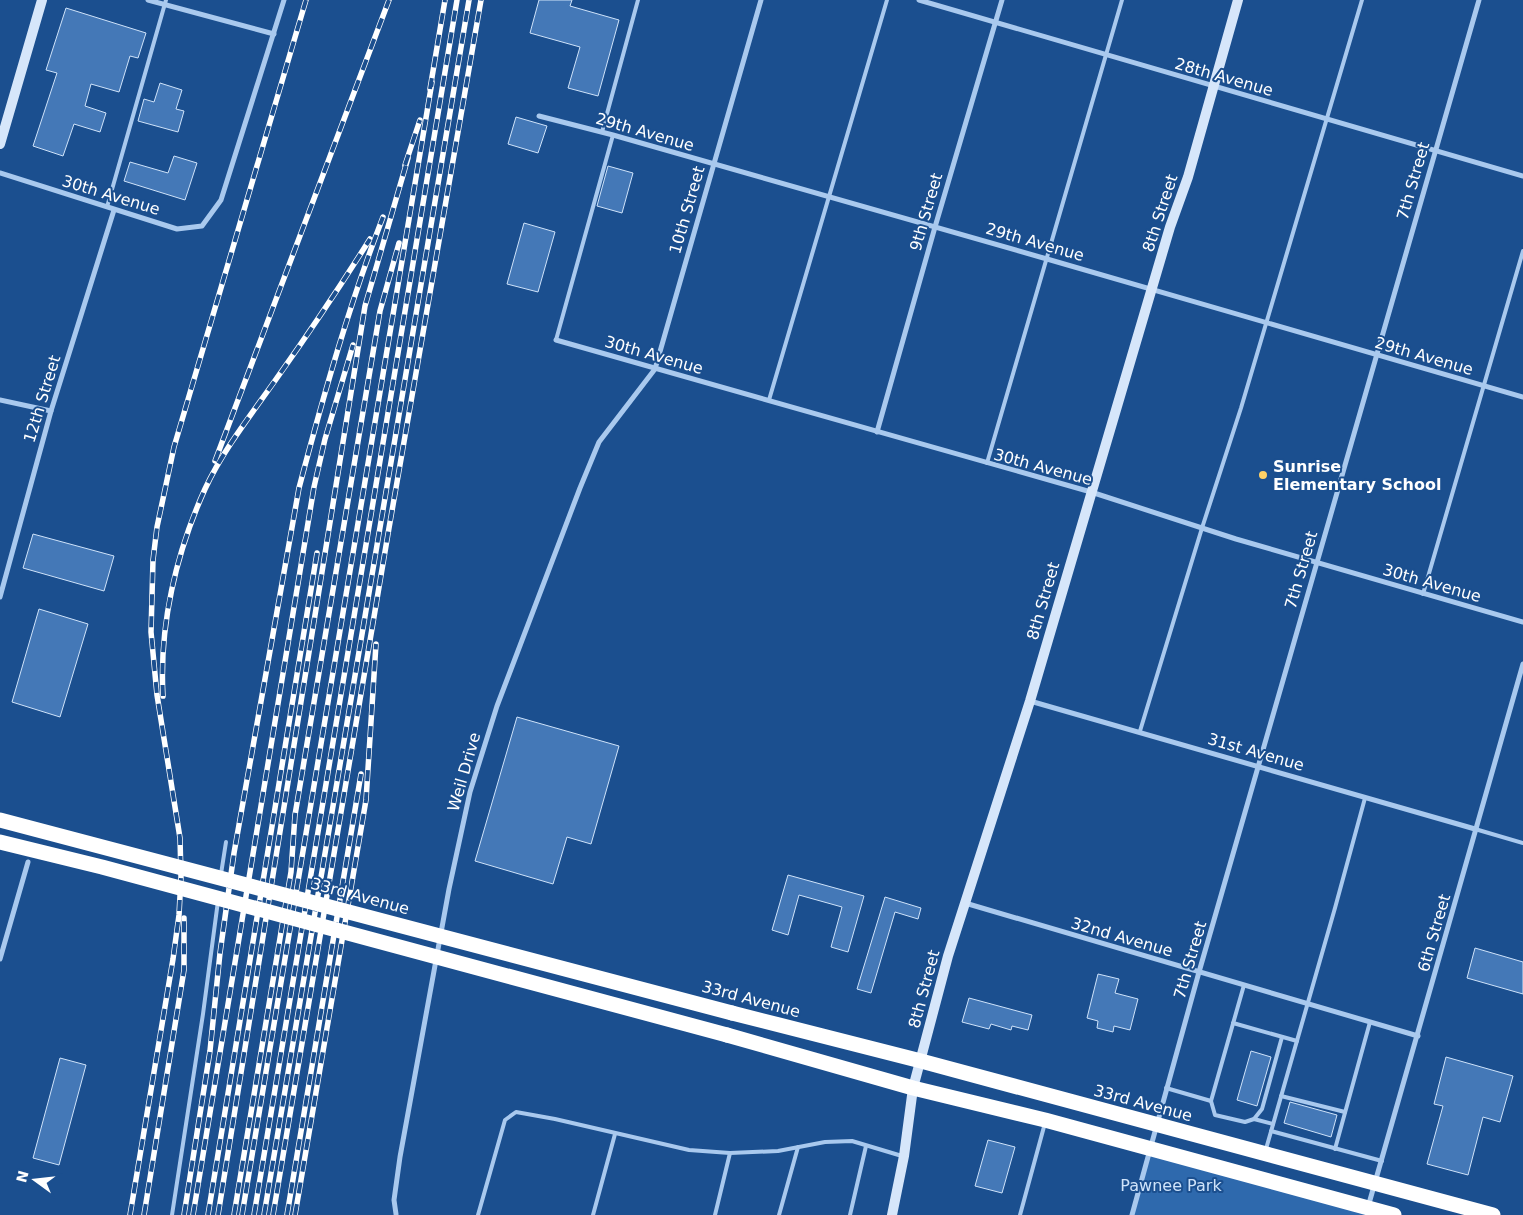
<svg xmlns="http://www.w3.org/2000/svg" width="1523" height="1215" font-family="'DejaVu Sans',sans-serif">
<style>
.green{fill:#2e69ad}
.building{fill:#4478b7;stroke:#cfe3fa}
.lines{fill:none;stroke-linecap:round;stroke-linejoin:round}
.lane{stroke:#a9c9ee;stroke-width:4}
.street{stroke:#a9c9ee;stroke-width:5}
.secondary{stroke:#d6e6fa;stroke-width:10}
.highway{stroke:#fff;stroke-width:15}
.rail-casing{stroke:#fff;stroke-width:5.5}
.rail{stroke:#1b4f8f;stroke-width:4;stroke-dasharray:11;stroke-linecap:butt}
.highway-bridge{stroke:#fff;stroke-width:15}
.poi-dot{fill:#ffd166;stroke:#1b4f8f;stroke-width:2}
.labels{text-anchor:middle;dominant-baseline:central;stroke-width:4;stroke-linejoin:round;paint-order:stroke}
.street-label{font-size:16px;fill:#fff;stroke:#1b4f8f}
.poi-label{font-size:16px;font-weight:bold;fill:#fff;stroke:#1b4f8f;text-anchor:start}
.park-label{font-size:16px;fill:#cfe3fa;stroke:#1b4f8f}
</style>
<rect width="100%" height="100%" fill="#1b4f8f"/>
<polygon class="green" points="1149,1148 1395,1215 1132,1215"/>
<g class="building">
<polygon points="539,0 572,0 570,6 619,20 598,96 568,88 580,47 530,33"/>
<polygon points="66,8 146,33 138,58 130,56 119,92 91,84 85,106 106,113 100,132 74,124 63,156 33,146 57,73 46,70"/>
<polygon points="160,83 182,90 176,109 184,111 178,132 138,121 144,99 154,102"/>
<polygon points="516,117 547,126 538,153 508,144"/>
<polygon points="174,156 197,163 185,200 124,181 130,162 168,173"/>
<polygon points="608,166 633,173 622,213 597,206"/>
<polygon points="524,223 555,232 538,292 507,284"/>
<polygon points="33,534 114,556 104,591 23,568"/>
<polygon points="39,609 88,624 60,717 12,702"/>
<polygon points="517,717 619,746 591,844 567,837 553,884 475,861"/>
<polygon points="788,875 864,896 848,952 831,947 842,907 799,895 788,935 772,930"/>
<polygon points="885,897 921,908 918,919 895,912 871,993 857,989"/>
<polygon points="1475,948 1523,962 1523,994 1467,978"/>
<polygon points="1098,974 1119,979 1115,993 1138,999 1130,1030 1114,1026 1113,1032 1097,1028 1098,1021 1087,1018"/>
<polygon points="969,998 1032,1015 1028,1030 1012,1026 1011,1030 991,1024 989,1029 962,1022"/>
<polygon points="1251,1051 1271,1057 1257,1106 1237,1100"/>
<polygon points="1446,1057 1513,1076 1500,1122 1483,1117 1468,1175 1427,1164 1443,1106 1434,1104"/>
<polygon points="60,1058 86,1065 59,1165 33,1158"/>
<polygon points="1290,1102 1337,1115 1331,1137 1284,1123"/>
<polygon points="988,1140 1015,1147 1002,1193 975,1186"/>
</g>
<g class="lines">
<g class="lane">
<polyline points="602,132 638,0"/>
<polyline points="107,207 166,0"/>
<polyline points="556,340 613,135"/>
<polyline points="769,400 887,0"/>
<polyline points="987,463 1122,0"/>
<polyline points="1423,594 1523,251"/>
<polyline points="1140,731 1202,528 1241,408 1362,0"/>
<polyline points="1475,829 1523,843"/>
<polyline points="221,874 226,842"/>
<polyline points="1244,985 1211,1101 1215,1115 1245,1122 1254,1119 1262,1109 1282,1037"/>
<polyline points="1233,1023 1297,1041"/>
<polyline points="1166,1088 1211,1101"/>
<polyline points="1281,1096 1345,1112"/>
<polyline points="1254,1119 1273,1124"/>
<polyline points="1271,1131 1382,1161"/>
<polyline points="1266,1149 1335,908 1365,798"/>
<polyline points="1335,1149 1370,1022"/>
<polyline points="172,1215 203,1014 218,901"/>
<polyline points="478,1215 505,1120 516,1112 555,1119 689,1150 730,1153 778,1151 825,1142 852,1141 902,1156"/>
<polyline points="593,1215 615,1134"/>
<polyline points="715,1215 730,1153"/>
<polyline points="779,1215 798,1147"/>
<polyline points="850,1215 866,1146"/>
<polyline points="1020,1215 1045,1123"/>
</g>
<g class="street">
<polyline points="148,0 274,34"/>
<polyline points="919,0 1523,176"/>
<polyline points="539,116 613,135 1047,259 1523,397"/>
<polyline points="0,173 177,229 202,226 221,200 284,0"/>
<polyline points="556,340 1091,492 1236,539 1523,622"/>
<polyline points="0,400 51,411"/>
<polyline points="877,432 935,227 1002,0"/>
<polyline points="0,597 51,411 114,210"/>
<polyline points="1030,701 1475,829"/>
<polyline points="965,903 1418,1036"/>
<polyline points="0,959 28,862"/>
<polyline points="1368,1207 1523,664"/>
<polyline points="396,1214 394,1200 400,1157 449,889 470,792 497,706 580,488 599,442 655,369 761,0"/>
<polyline points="1132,1215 1199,972 1479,0"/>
</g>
<g class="secondary">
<polyline points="0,144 42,0"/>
<polyline points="892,1215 904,1156 913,1088 948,956 1030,701 1170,227 1188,177 1238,0"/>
</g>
<g class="highway">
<polyline points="732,1013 921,1061 1493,1215"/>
<polyline points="727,1035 913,1088 1045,1120 1394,1215"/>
</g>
<g class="rail-casing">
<g id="rail">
<polyline points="430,89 445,0"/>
<polyline points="405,165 420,120"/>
<polyline points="215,461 389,0"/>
<path d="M163 696C159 626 176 553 205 489 224 448 254 411 279 375 311 330 341 285 370 239"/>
<polyline points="130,1215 173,959 179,915 181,877 180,838 157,695 151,632 153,560 157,527 174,447 306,0"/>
<polyline points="144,1215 184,970 184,918"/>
<path d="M184 1215 210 1051 220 953 234 853 299 488C323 397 349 305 383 217"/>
<polyline points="193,1215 314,487 325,439 353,345"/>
<polyline points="208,1215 317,553"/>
<polyline points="218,1215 365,306 408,158"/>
<polyline points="234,1215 291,872 295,815 380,311 399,243"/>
<polyline points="242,1215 432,82"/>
<polyline points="254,1215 457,0"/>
<polyline points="264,1215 469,0"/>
<polyline points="273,1215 389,528 481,0"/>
<polyline points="287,1215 361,774"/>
<polyline points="295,1215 366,800 376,644"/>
</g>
</g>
<use href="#rail" class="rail"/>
<g class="highway-bridge">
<polyline points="0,820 732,1013"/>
<polyline points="0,842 102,867 727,1035"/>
</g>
</g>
<circle class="poi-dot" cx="1263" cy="475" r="5"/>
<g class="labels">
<g class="street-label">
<text transform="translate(1224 77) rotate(16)">28th Avenue</text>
<text transform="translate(645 132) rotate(16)">29th Avenue</text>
<text transform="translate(1413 181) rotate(-74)">7th Street</text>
<text transform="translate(111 195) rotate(17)">30th Avenue</text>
<text transform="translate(687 210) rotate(-74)">10th Street</text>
<text transform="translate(926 212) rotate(-74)">9th Street</text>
<text transform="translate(1160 213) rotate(-72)">8th Street</text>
<text transform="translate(1035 242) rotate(16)">29th Avenue</text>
<text transform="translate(654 355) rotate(16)">30th Avenue</text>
<text transform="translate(1424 356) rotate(16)">29th Avenue</text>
<text transform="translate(42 399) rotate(-73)">12th Street</text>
<text transform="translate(1043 467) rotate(15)">30th Avenue</text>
<text transform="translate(1301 570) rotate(-74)">7th Street</text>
<text transform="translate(1432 583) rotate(16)">30th Avenue</text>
<text transform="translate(1043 601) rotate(-74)">8th Street</text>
<text transform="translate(1256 752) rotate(16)">31st Avenue</text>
<text transform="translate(464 772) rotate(-74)">Weil Drive</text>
<text transform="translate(360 896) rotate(15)">33rd Avenue</text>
<text transform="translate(1434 933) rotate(-74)">6th Street</text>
<text transform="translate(1122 937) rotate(16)">32nd Avenue</text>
<text transform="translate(1190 960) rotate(-74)">7th Street</text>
<text transform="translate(924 989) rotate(-75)">8th Street</text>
<text transform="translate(751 999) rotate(15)">33rd Avenue</text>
<text transform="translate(1143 1103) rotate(15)">33rd Avenue</text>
</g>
<g class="poi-label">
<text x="1273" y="466">Sunrise<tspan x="1273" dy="18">Elementary School</tspan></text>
</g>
<g class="park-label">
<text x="1171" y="1185">Pawnee Park</text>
</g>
</g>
<g transform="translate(35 1180) rotate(285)" stroke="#1b4f8f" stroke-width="4" paint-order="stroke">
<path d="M0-4L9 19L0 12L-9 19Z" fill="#ffffff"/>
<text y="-8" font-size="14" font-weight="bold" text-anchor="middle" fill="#ffffff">N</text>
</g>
</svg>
